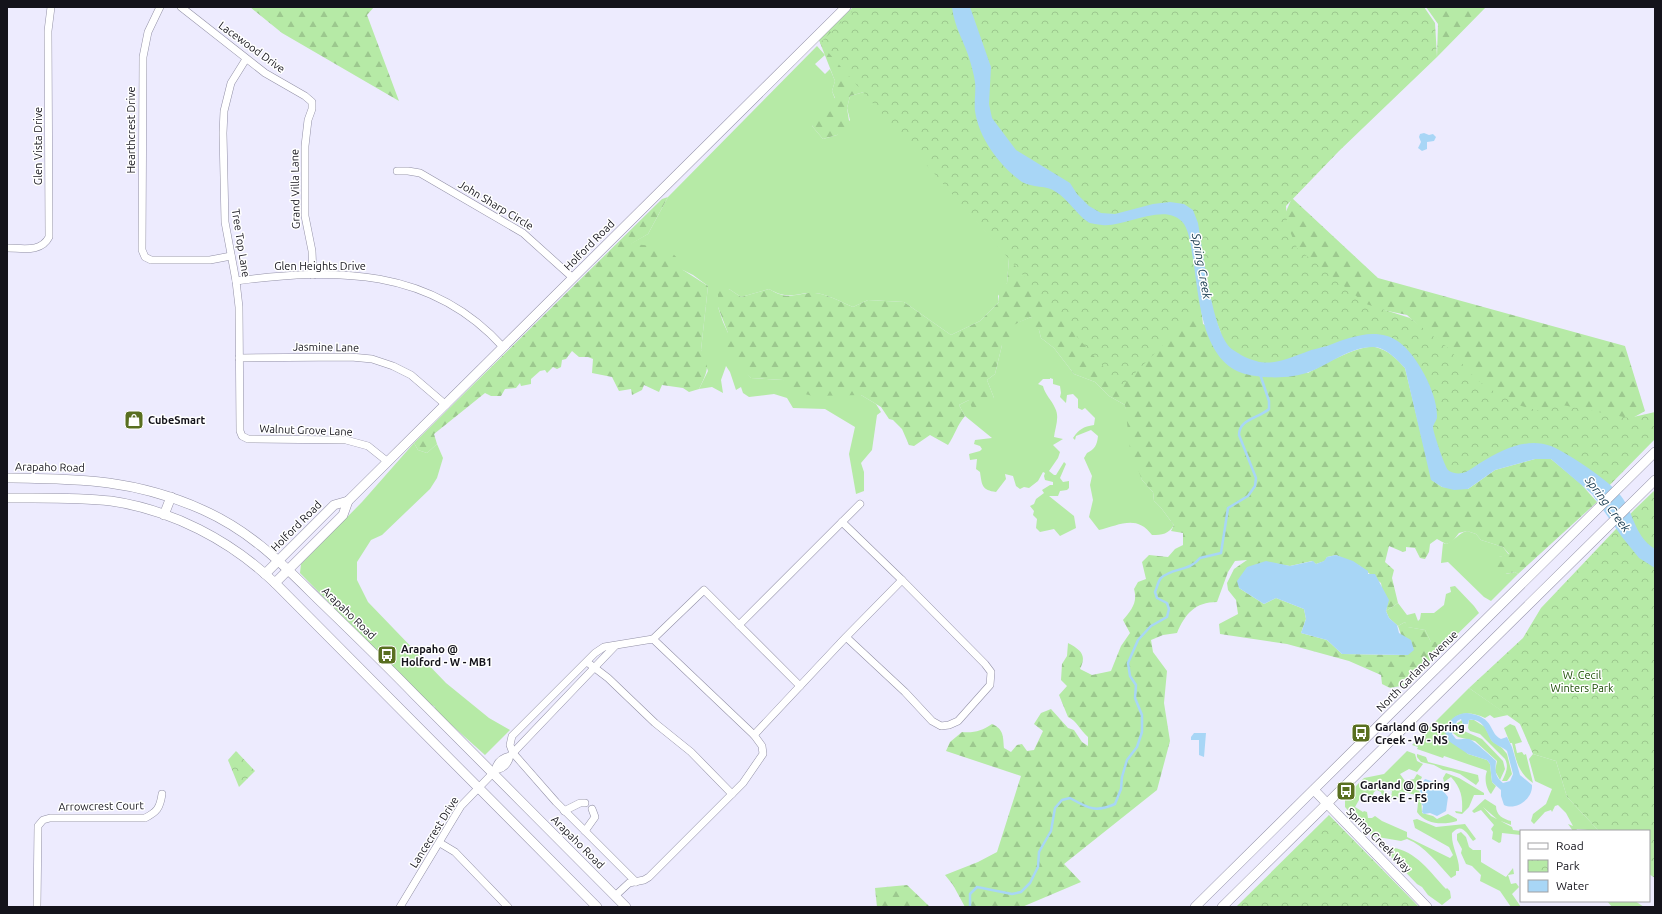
<svg xmlns="http://www.w3.org/2000/svg" width="1662" height="914" font-family="Ubuntu,sans-serif">
<style>
.grass{fill:#b6eaa6}
.forest{fill:url(#forest-firs)}
.park{fill:url(#park-crowns)}
.water{fill:#a8d6f6;fill-rule:evenodd}
.lines{fill:none;stroke-linecap:round;stroke-linejoin:round}
.stream{stroke:#a8d6f6;stroke-width:2.5}
.street-casing{stroke:#9290a6;stroke-width:8}
.secondary-casing{stroke:#9290a6;stroke-width:10}
.street{stroke:#fff;stroke-width:7}
.secondary{stroke:#fff;stroke-width:9}
.labels{text-anchor:middle;dominant-baseline:central;stroke-width:3;stroke-linejoin:round;paint-order:stroke}
.street-label{font-size:11px;fill:#14131b;stroke:#fff}
.poi-label{font-size:11px;font-weight:bold;fill:#14131b;stroke:#fff;text-anchor:start}
.park-label{font-size:11px;fill:#1a4c03;stroke:#fff}
.water-label{font-size:12px;font-style:italic;fill:#13374c;stroke:#fff}
</style>
<defs>
<pattern id="forest-firs" width="22" height="20" patternUnits="userSpaceOnUse"><rect width="22" height="20" fill="#b6eaa6"/><path d="M5 1l3.5 6h-7zM16 11l3.5 6h-7z" fill="#9cc88e"/></pattern>
<pattern id="park-crowns" width="20" height="18" patternUnits="userSpaceOnUse"><rect width="20" height="18" fill="#b6eaa6"/><path d="M2 6a3 3 0 1 1 6 0M12 15a3 3 0 1 1 6 0" fill="none" stroke="#9cc88e"/></pattern>
</defs>
<rect width="100%" height="100%" fill="#edebfe"/>
<g class="grass">
<path d="M817 46 825 55 815 64 825 74 830 69 835 81 832 91 835 99 830 111 812 126 823 139 837 135 850 120 847 108 850 96 864 92 1009 258 1007 283 998 296 999 302 980 321 951 335 904 302 868 300 853 307C843 303 825 293 815 293 795 292 790 301 769 289L741 297 729 289 718 307 723 322 746 372 751 378 783 380 843 394 861 395 876 404 881 412 877 415 872 450 861 463 864 472V491L856 494 849 454 855 427 825 409 793 408 787 398 774 394 749 397 743 393 741 387 736 390 730 372 726 366 721 380 723 393 712 387 699 389 708 371 701 350 708 286 693 275 630 244 648 234 668 197Z"/>
<path d="M1031 317 1039 330 1041 338 1054 348 1074 374 1095 382 1109 396 1125 405 1142 480 1153 492 1154 501C1162 507 1167 517 1174 525 1169 534 1162 535 1152 535 1137 514 1119 525 1099 530L1089 517 1093 500 1090 485 1092 476 1084 458 1087 453C1095 449 1097 445 1098 436L1091 430 1076 436 1075 440 1073 438C1079 429 1083 427 1094 425L1095 418 1085 408 1082 410 1078 408V399L1073 394 1067 395 1066 403 1060 397 1061 393 1060 386 1053 384V379L1050 378V379H1043L1038 384 1043 386C1045 395 1052 400 1055 408 1060 417 1055 428 1054 437L1063 439 1053 445 1060 452 1058 458 1049 471 1054 475H1056L1064 462 1066 464 1060 478 1063 482 1069 481V488L1067 490 1060 491 1058 496H1049L1074 516 1076 528 1060 536 1054 529 1040 532 1036 528 1037 519 1033 515 1034 511 1030 506 1034 504 1036 499 1044 493 1042 490 1050 485H1053V482L1045 480 1044 476 1045 473 1043 472 1038 481 1029 488 1024 487 1020 489 1016 486 1013 476 1005 474 1006 479 996 492C982 490 982 486 980 472L976 469 977 459 970 460 969 454 980 451 982 449 980 446 974 444 975 440 992 438 965 416 959 405 969 400 994 398 987 380 995 374 1002 345 1009 326Z"/>
<polygon points="414,443 418,450 427,453 437,444 443,458 437,478 430,489 382,535 371,540 357,562 357,580 368,602 446,683 489,718 510,730 485,755 437,712 434,706 430,705 300,573 301,564 362,502"/>
<path d="M1467 531 1476 534 1481 540 1503 547 1509 555 1499 557 1506 574 1515 572 1518 574 1491 601 1484 597 1448 562 1441 563 1443 543 1446 544C1455 541 1458 533 1467 531Z"/>
<polygon points="1455,586 1474,606 1479,613 1442,649 1438,642 1431,642 1425,630 1407,627 1405,622 1398,626 1389,618 1386,611 1398,603 1407,615 1415,613 1418,621 1420,619 1421,613 1434,613 1444,605 1446,594 1451,592 1450,587"/>
<path d="M1469 688 1508 715 1494 718 1490 715 1485 718C1468 710 1451 712 1445 732L1468 754 1487 760 1490 764 1492 782 1496 786 1491 794C1486 789 1484 778 1487 771L1485 770 1444 756 1443 758 1417 749 1418 747 1412 745Z"/>
<polygon points="1462,720 1464,731 1482,739 1503,761 1505,769 1500,780 1495,771 1497,761 1475,741 1458,737 1453,733 1456,724"/>
<path d="M1469 720H1474L1485 727 1492 741 1502 748 1507 754 1512 774 1507 781H1502C1506 773 1509 767 1505 759L1480 734 1470 731 1468 728Z"/>
<path d="M1510 724 1515 726 1522 742 1515 744 1517 753 1522 752 1524 755 1526 754 1533 783C1517 772 1516 759 1512 743H1510L1504 728Z"/>
<path d="M1407 751 1415 754 1417 761 1423 764 1417 772 1409 769 1400 774 1405 781 1414 779 1417 774 1422 777 1416 790H1419L1421 796 1422 813 1433 816 1437 819 1448 814 1457 819V821C1444 825 1426 825 1417 812L1418 803 1416 795 1399 791 1401 792V799L1395 796 1391 798 1392 791 1387 789 1384 790V794L1389 801H1384L1381 792 1377 790 1374 792 1372 797 1363 793 1355 807 1363 812 1364 811 1367 812 1368 818H1372L1375 816 1382 821 1407 832V837L1450 858 1453 855 1449 847 1415 828 1413 820 1417 819 1436 827 1465 824 1476 839 1473 841C1467 834 1462 822 1452 833 1451 847 1460 858 1459 871H1456V875L1451 878C1438 864 1425 846 1407 839L1401 841 1372 836 1345 807V797L1364 778 1384 774Z"/>
<polygon points="1417,754 1426,757 1428,762 1478,775 1479,781 1476,785 1460,774 1451,771 1443,770 1434,765 1421,762 1417,757"/>
<polygon points="1533,754 1556,761 1567,797 1599,831 1577,829 1576,831 1573,831 1568,824 1573,826 1566,813 1558,805 1555,806 1552,812 1551,810 1545,812 1534,824 1531,821 1533,814 1546,804 1552,789 1535,781 1529,759"/>
<path d="M1446 773 1459 778 1484 793V795H1474L1469 807 1462 814 1456 813 1455 811 1462 812C1463 797 1461 788 1451 777L1444 782 1443 778Z"/>
<path d="M1485 799 1496 806C1496 815 1503 819 1511 821V825L1498 820 1483 807 1491 816 1512 827 1513 830 1521 831V835L1502 833 1501 842 1499 843 1492 839 1493 832 1491 829 1494 825 1481 810 1474 813 1472 811Z"/>
<polygon points="1461,832 1466,837 1469,847 1473,850 1481,850 1481,862 1506,877 1513,868 1514,874 1508,875 1511,884 1516,883 1519,887 1512,894 1521,907 1511,907 1500,891 1480,881 1481,875 1472,866 1466,864 1461,853 1462,849 1457,840 1457,834"/>
<path d="M1393 848C1415 850 1431 873 1446 889L1447 888 1450 891 1451 898 1442 905 1428 895 1422 887 1417 884 1389 855V850Z"/>
<polygon points="1607,901 1635,901 1644,907 1612,907"/>
</g>
<g class="forest">
<polygon points="250,7 374,7 367,15 399,101 282,33"/>
<path d="M853 7H948L1201 307 1203 324 1308 373C1323 365 1358 345 1375 347 1388 350 1397 359 1405 368L1432 480 1442 487 1468 489 1495 470 1535 459H1551L1580 483 1597 502 1518 574 1515 572 1500 575 1494 569 1493 563 1499 557 1509 554 1503 547 1481 540 1476 534 1467 531 1459 533 1452 542 1446 544 1437 539 1430 544 1429 552 1425 559 1420 558 1415 548 1406 547V551L1403 552 1389 546 1385 562 1394 570 1392 578 1398 603 1386 611 1388 600 1382 589 1381 583 1360 566 1336 555 1327 557 1325 561 1316 564 1312 561 1290 566 1272 563 1239 588 1264 604 1276 598 1304 609 1306 619 1301 633 1327 640 1342 654 1408 655 1398 626 1405 622 1408 627 1425 630 1431 642H1439L1442 649 1406 685 1390 688 1382 684 1381 675 1349 661 1287 644 1220 634 1219 624 1238 614 1236 600 1228 590 1227 583 1234 569 1247 560 1235 561 1228 572 1217 602C1195 602 1185 614 1177 633L1163 635 1151 640 1153 652 1167 671 1164 703 1170 741 1157 790 1064 864 1081 882 1022 907H965L953 885 945 875 978 862 997 852 1021 776 946 751 950 742 962 732C974 733 982 731 992 724 1004 729 1003 737 1004 748L1011 752 1017 745 1022 744 1027 751 1034 750 1043 731 1034 724 1041 713 1051 709 1068 728 1074 730 1082 742 1088 746V737C1080 730 1077 721 1068 717L1059 695 1067 686 1061 680 1062 664 1067 656 1068 643C1081 650 1087 655 1080 669L1092 675 1111 671 1121 646 1130 633 1123 620C1131 610 1138 603 1134 589L1138 582 1146 579 1142 562 1149 555 1168 557 1175 549 1183 545V533L1171 531 1174 525C1167 517 1162 507 1154 501L1153 492 1142 480 1130 449 1125 405 1109 396 1095 382 1074 374 1054 348 1041 338 1039 330 1033 326 1031 317 1009 327 1015 343 1002 345 995 374 987 380 994 398 987 407 972 408 969 400 959 405 965 416C957 425 955 435 948 445L930 435 914 446 909 445 902 429 893 420 889 419 881 407 861 395 813 396 788 390 783 380 751 378 732 360 722 343 728 333 718 307V291L729 289 741 297 769 289C790 302 795 292 815 293 825 293 843 303 853 307L868 300 904 302 951 335 980 321 999 302V288L1007 283 1009 258 864 92 850 96 847 108 850 127 837 135 823 139 812 126 817 115 830 111 828 105 830 100 835 98 832 91 835 81 819 40Z"/>
<polygon points="1426,7 1486,7 1437,57 1438,24"/>
<path d="M668 197 648 234 631 244C653 246 676 245 683 270L708 286 701 350C712 363 706 375 699 389L689 392 683 388 662 385 659 392 644 385 642 390 632 395 631 389 619 391 612 377 592 373 593 359 588 357H579L572 351 566 359 562 360 561 367 557 369 553 367 547 373 545 370 540 371 531 379V384L521 386 520 383 516 388 505 389 501 396H491L485 393 434 434 437 444 427 453 418 450 414 443 662 199Z"/>
<polygon points="1292,198 1378,278 1625,346 1645,411 1629,420 1541,414 1516,408 1475,383 1445,350 1407,315 1364,306 1296,251 1289,235 1284,216"/>
<polygon points="907,885 930,907 877,907 875,888"/>
</g>
<g class="park">
<polygon points="857,7 1424,7 1435,23 1437,57 1339,151 1286,206 1287,224 1297,248 1366,304 1410,318 1447,347 1477,380 1498,394 1518,405 1540,411 1557,404 1629,418 1655,412 1655,439 1602,493 1552,453 1447,481 1403,355 1373,338 1259,372 1226,346 1208,300 1121,387 820,43"/>
<polygon points="1655,490 1655,878 1649,874 1649,831 1599,831 1567,797 1556,761 1533,754 1520,724 1469,688 1523,638 1541,608 1635,509"/>
<polygon points="236,751 255,771 239,787 228,760"/>
<polygon points="1329,815 1419,907 1236,907"/>
</g>
<g class="water">
<path d="M952 7H970L991 67 989 104 992 118 1016 150 1070 183 1077 194 1089 206 1101 213 1115 214 1153 204 1170 202 1184 204 1193 210 1198 223C1203 252 1211 321 1227 344 1230 349 1237 352 1241 355 1268 369 1280 361 1306 352 1313 349 1320 348 1327 346 1349 338 1376 326 1399 342 1417 355 1438 394 1437 417 1437 420 1434 423 1433 427 1433 432 1445 467 1448 470 1451 473 1458 474 1462 473 1468 472 1475 466 1480 463 1502 450 1526 437 1551 446 1568 453 1610 481 1621 496 1634 513 1634 536 1655 549V568L1639 558 1622 537 1592 494 1551 459H1535L1495 470 1468 489 1454 490 1442 487 1431 480 1405 368C1397 360 1386 347 1373 347 1350 347 1330 364 1309 372 1292 379 1260 379 1242 373 1201 359 1199 295 1193 259 1191 248 1190 234 1184 224 1167 200 1124 228 1102 225 1098 224 1091 224 1088 222 1077 215 1068 199 1056 192 1047 185 1032 188 1022 182 1000 166 979 139 975 111 974 102 976 92 975 82 974 75 972 68 970 61 965 43 954 27 952 7Z"/>
<polygon points="1424,133 1429,135 1433,134 1436,137 1434,141 1427,142 1427,149 1422,151 1418,148 1421,142 1419,137 1420,134"/>
<polygon points="1336,555 1353,561 1368,571 1368,574 1375,574 1389,600 1386,611 1389,618 1397,625 1399,633 1411,640 1414,650 1408,655 1342,654 1327,640 1301,633 1306,619 1304,609 1276,598 1264,604 1239,588 1237,581 1247,567 1266,561 1290,566 1313,561 1316,564 1324,561 1327,557"/>
<path d="M1467 713C1496 717 1488 733 1501 739L1507 737 1512 747 1520 775 1532 785C1533 798 1517 811 1504 805L1501 796V790L1492 782 1490 764 1487 760 1468 754 1450 742 1445 732C1449 720 1454 714 1467 713ZM1461 719 1463 724H1468L1469 720C1483 718 1486 731 1491 740 1494 745 1503 747 1507 751L1513 774 1510 781 1503 783C1495 777 1495 771 1496 761 1492 757 1473 740 1469 739 1464 738 1461 740 1456 739L1452 734 1457 721Z"/>
<polygon points="1194,733 1206,733 1204,757 1199,755 1199,740 1191,740 1191,737"/>
<path d="M1425 779 1437 783 1448 797 1446 811 1437 816 1430 813 1424 814 1422 812 1423 806 1421 803 1423 796C1417 791 1421 784 1425 779Z"/>
</g>
<g class="lines">
<path class="stream" d="M970 907V894L977 887 1012 894 1021 892 1030 883 1038 867 1039 852 1051 831 1055 808 1062 800 1070 798C1088 808 1095 813 1115 804L1121 789 1122 777 1127 760 1137 747 1142 732V715L1135 698 1136 685 1130 676 1128 663 1138 640 1151 626 1167 617 1169 609 1167 603 1157 598 1155 592C1157 588 1158 581 1161 578 1173 567 1189 572 1200 558L1221 553 1228 508 1248 496 1255 486 1256 478 1239 435C1239 419 1259 418 1269 409V401L1260 374"/>
<g class="street-casing">
<g id="street">
<polyline points="160,7 148,32 143,57 142,250 145,257 151,260 210,260 231,256"/>
<polyline points="181,7 265,73 305,96 312,102 312,109 308,120 305,146 305,216 312,251 313,275"/>
<polyline points="246,59 231,83 224,111 223,133 225,222 236,281 239,307 240,431 242,436 248,439 346,440 368,446 388,462"/>
<polyline points="397,171 408,171 420,173 523,233 573,278"/>
<path d="M7 248C22 248 41 253 49 237L48 31 51 7"/>
<path d="M236 281C335 268 431 267 503 347"/>
<polyline points="239,358 351,357 372,359 393,366 411,375 446,405"/>
<polyline points="842,522 902,580"/>
<polyline points="739,625 860,504"/>
<polyline points="653,639 704,590 800,686"/>
<polyline points="587,662 608,678 655,723 691,752 732,794 649,877 644,880 629,883 615,896"/>
<polyline points="754,735 846,637 905,692 932,721 941,726 949,725 958,721 990,685 991,672 985,664 902,580 846,637"/>
<path d="M510 756C501 758 497 762 495 770 504 769 508 764 510 756L615 646"/>
<polyline points="564,811 580,803 585,803"/>
<polyline points="585,831 595,817 592,809"/>
<polyline points="440,843 455,852 508,907"/>
<polyline points="636,882 556,802 513,753 510,745 512,736 595,653 604,647 653,639 754,735 762,746 763,754 743,783 732,794"/>
<path d="M37 907 38 826 43 820 50 818H145C157 812 160 808 162 794"/>
<polyline points="400,907 461,806 492,774"/>
</g>
</g>
<g class="secondary-casing">
<g id="secondary">
<path d="M7 478C80 479 134 479 203 510 254 533 284 566 323 604 354 634 385 664 415 695 485 766 556 836 626 907"/>
<path d="M7 498C41 498 77 497 111 501 172 510 230 540 275 583L597 907"/>
<polyline points="164,515 171,497"/>
<polyline points="265,574 334,505 348,501"/>
<polyline points="275,583 343,515 348,501 846,7"/>
<polyline points="1314,790 1427,907"/>
<polyline points="1195,907 1655,452"/>
<polyline points="1222,907 1655,480"/>
</g>
</g>
<use href="#street" class="street"/>
<use href="#secondary" class="secondary"/>
</g>
<defs>
<g id="shop-square" transform="scale(1)"><rect x="-9" y="-9" width="18" height="18" rx="4" fill="#596f20" stroke="#fff"/><path d="M-5-2.5h2.3a2.7 3.5 0 0 1 5.4 0H5L5.5 6h-11ZM-1.5-2.5h3a1.5 2.3 0 0 0-3 0Z" fill="#fff"/></g>
<g id="bus-square" transform="scale(1)"><rect x="-9" y="-9" width="18" height="18" rx="4" fill="#596f20" stroke="#fff"/><path d="M-5-6H5V4H4V6H2V4H-2V6H-4V4H-5ZM-3.5-4V0h7V-4ZM-3.5 1.2v1.5H-2V1.2ZM2 1.2v1.5H3.5V1.2Z" fill="#fff"/></g>
</defs>
<g fill-rule="evenodd">
<use href="#shop-square" x="134" y="420"/>
<use href="#bus-square" x="387" y="655"/>
<use href="#bus-square" x="1361" y="733"/>
<use href="#bus-square" x="1346" y="791"/>
</g>
<g class="labels">
<g class="street-label">
<text transform="translate(252 47) rotate(36)">Lacewood Drive</text>
<text transform="translate(131 130) rotate(-90)">Hearthcrest Drive</text>
<text transform="translate(38 146) rotate(-90)">Glen Vista Drive</text>
<text transform="translate(295 189) rotate(-91)">Grand Villa Lane</text>
<text transform="translate(496 205) rotate(31)">John Sharp Circle</text>
<text transform="translate(241 243) rotate(81)">Tree Top Lane</text>
<text transform="translate(589 245) rotate(-45)">Holford Road</text>
<text x="320" y="266">Glen Heights Drive</text>
<text transform="translate(326 347) rotate(1)">Jasmine Lane</text>
<text transform="translate(306 430) rotate(2)">Walnut Grove Lane</text>
<text transform="translate(50 467) rotate(1)">Arapaho Road</text>
<text transform="translate(296 526) rotate(-45)">Holford Road</text>
<text transform="translate(349 613) rotate(44)">Arapaho Road</text>
<text transform="translate(1417 671) rotate(-45)">North Garland Avenue</text>
<text transform="translate(101 806) rotate(-1)">Arrowcrest Court</text>
<text transform="translate(434 832) rotate(-58)">Lancecrest Drive</text>
<text transform="translate(1379 840) rotate(45)">Spring Creek Way</text>
<text transform="translate(578 842) rotate(45)">Arapaho Road</text>
</g>
<g class="poi-label">
<text x="148" y="420">CubeSmart</text>
<text x="401" y="649">Arapaho @<tspan x="401" dy="13">Holford - W - MB1</tspan></text>
<text x="1375" y="727">Garland @ Spring<tspan x="1375" dy="13">Creek - W - NS</tspan></text>
<text x="1360" y="785">Garland @ Spring<tspan x="1360" dy="13">Creek - E - FS</tspan></text>
</g>
<g class="park-label">
<text x="1582" y="675">W. Cecil<tspan x="1582" dy="13">Winters Park</tspan></text>
</g>
<g class="water-label">
<text transform="translate(1202 266) rotate(80)">Spring Creek</text>
<text transform="translate(1608 504) rotate(53)">Spring Creek</text>
</g>
</g>
<rect width="1662" height="914" fill="none" stroke="#14131b" stroke-width="16"/>
<rect x="1520" y="830" width="130" height="72" fill="#ffffff" stroke="#a1a1a4"/>
<rect x="1528" y="843" width="20" height="6" fill="#ffffff" stroke="#a1a1a4"/>
<text x="1556" y="850" font-size="12" fill="#14131b">Road</text>
<rect x="1528" y="860" width="20" height="12" fill="url(#park-crowns)" stroke="#a1a1a4"/>
<text x="1556" y="870" font-size="12" fill="#14131b">Park</text>
<rect x="1528" y="880" width="20" height="12" fill="#a8d6f6" stroke="#a1a1a4"/>
<text x="1556" y="890" font-size="12" fill="#14131b">Water</text>
</svg>
